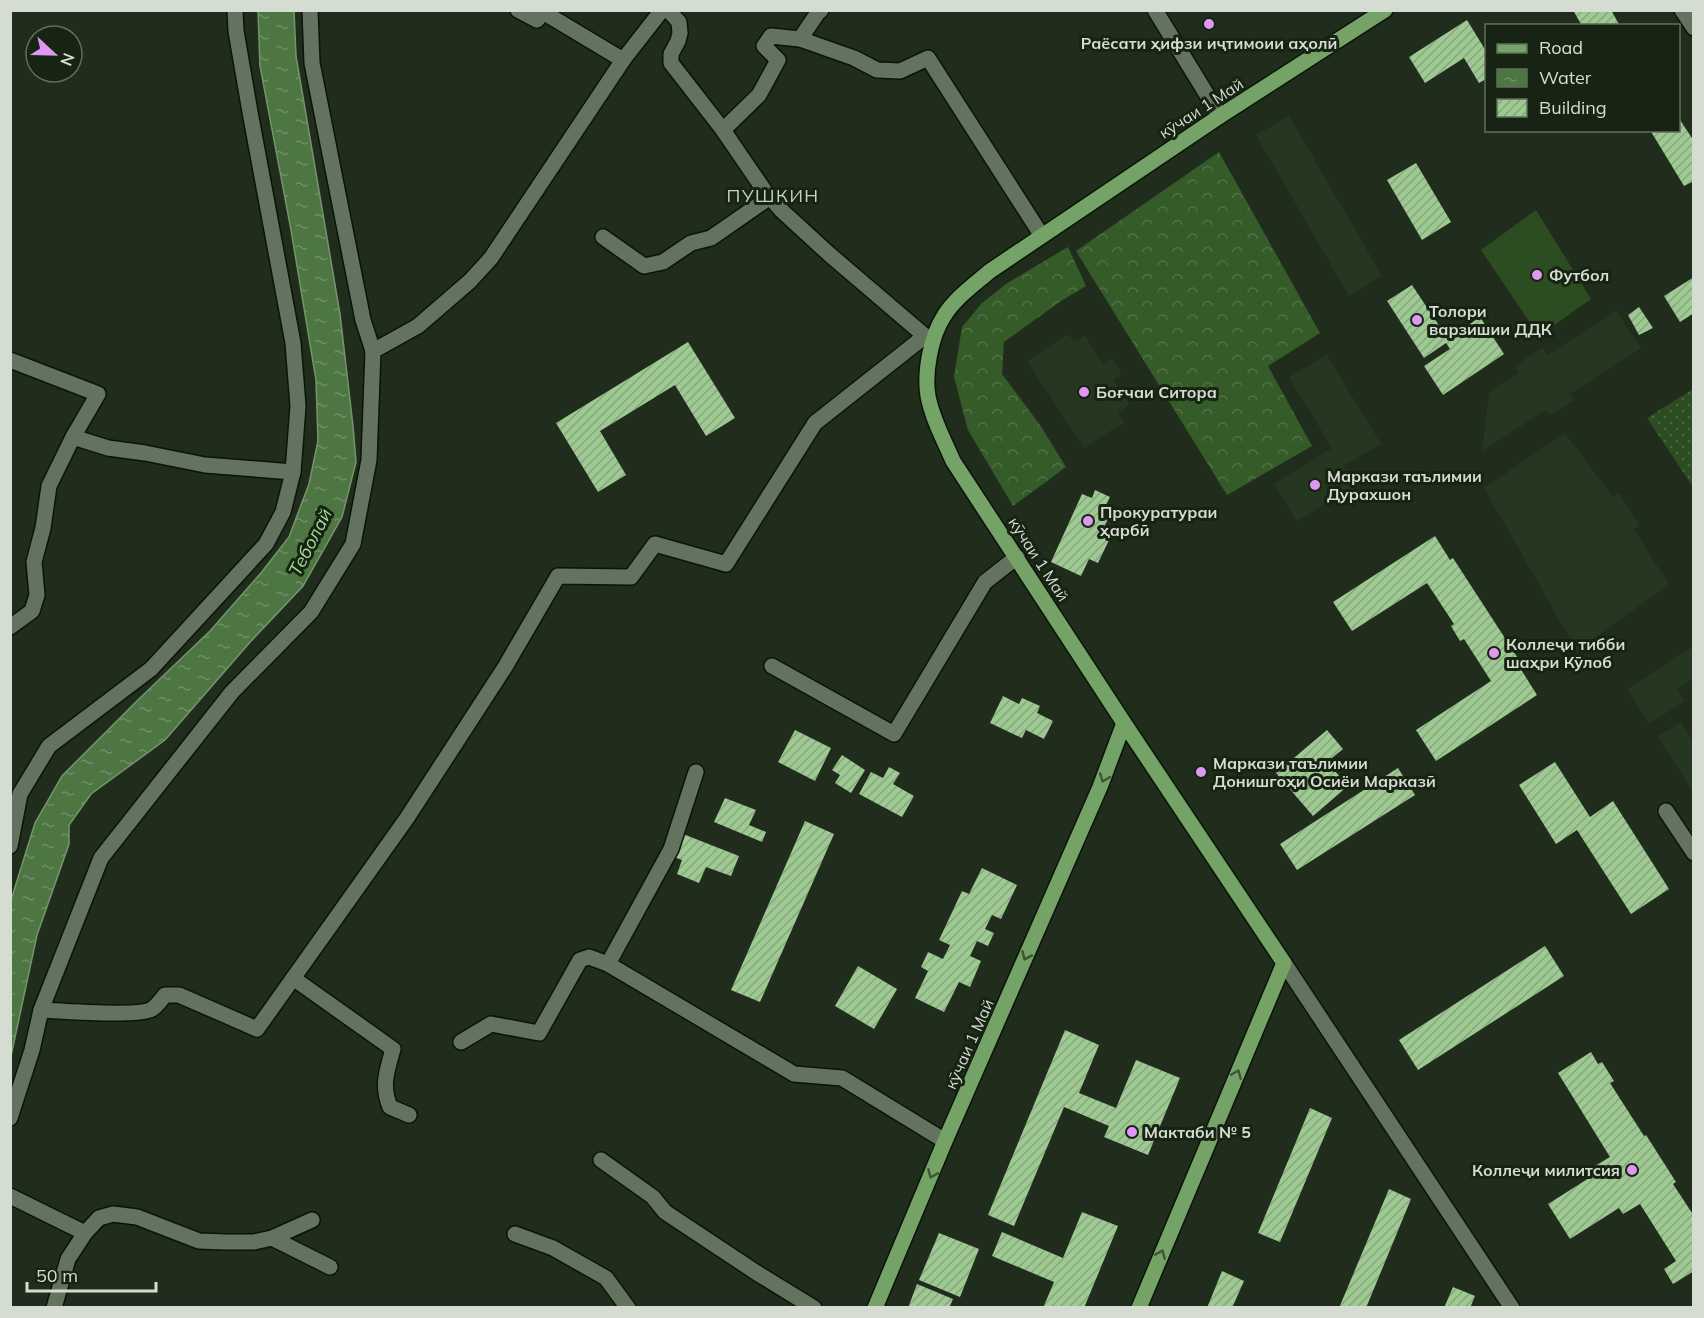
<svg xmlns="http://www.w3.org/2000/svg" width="1704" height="1318" font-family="Mulish,sans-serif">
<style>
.built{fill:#253720}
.grass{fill:#2c4c22}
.forest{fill:url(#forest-crowns)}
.park{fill:url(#park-dots)}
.water{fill:url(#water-ripples);stroke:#76956e;stroke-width:1.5}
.building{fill:url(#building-hatch)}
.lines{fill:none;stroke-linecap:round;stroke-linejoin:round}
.minor-casing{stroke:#091506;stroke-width:18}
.tertiary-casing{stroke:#091506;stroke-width:18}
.primary-casing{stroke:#091506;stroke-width:18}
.minor{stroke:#647360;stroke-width:15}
.tertiary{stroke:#647360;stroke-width:15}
.primary{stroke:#74a267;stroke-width:15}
.oneway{stroke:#3c5635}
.poi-dot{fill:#de98f2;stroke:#172313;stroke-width:2}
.labels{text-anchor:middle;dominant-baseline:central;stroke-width:6;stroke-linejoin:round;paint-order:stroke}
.poi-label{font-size:16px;font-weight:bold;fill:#d5ddd2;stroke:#172313;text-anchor:start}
.street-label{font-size:16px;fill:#d5ddd2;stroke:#172313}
.neighbourhood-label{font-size:18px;letter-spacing:1.5px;fill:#c3d4be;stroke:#172313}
.water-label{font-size:18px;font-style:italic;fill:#a4df93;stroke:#172313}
</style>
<defs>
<pattern id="forest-crowns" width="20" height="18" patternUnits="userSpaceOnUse" patternTransform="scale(1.5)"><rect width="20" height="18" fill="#355b29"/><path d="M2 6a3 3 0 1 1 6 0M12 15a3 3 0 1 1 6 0" fill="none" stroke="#517247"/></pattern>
<pattern id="park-dots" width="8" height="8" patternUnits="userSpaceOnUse" patternTransform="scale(1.5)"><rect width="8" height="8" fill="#2c4c22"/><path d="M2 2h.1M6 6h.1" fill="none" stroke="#4a6541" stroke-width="1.8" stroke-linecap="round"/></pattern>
<pattern id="water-ripples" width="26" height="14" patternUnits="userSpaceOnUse" patternTransform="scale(1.5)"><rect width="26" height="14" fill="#4e7643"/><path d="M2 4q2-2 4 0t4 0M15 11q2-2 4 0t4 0" fill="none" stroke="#6f8f66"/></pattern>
<pattern id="building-hatch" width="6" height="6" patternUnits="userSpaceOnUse" patternTransform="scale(1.5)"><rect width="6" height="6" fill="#9ec992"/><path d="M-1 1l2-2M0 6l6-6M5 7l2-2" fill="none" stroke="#86a77d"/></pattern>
</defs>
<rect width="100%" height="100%" fill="#202d1c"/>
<g class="built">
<polygon points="1289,116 1382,276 1349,296 1256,135"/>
<polygon points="1616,311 1641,348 1570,394 1574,400 1550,415 1546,410 1482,451 1489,393 1519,373 1515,366 1542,348 1548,355"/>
<polygon points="1068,334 1074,342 1085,336 1103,365 1112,359 1122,374 1113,380 1129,405 1118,413 1124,422 1084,448 1027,361"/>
<polygon points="1327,355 1381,444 1343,466 1355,486 1297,521 1274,484 1332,448 1289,377"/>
<polygon points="1565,433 1613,497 1619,493 1640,526 1634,530 1669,584 1577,651 1484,488"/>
<polygon points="1693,647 1693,679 1677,689 1685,701 1649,724 1627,689"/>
<polygon points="1681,722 1693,742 1694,789 1692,790 1658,736"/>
</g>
<polygon class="grass" points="1536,210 1591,299 1539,336 1481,250"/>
<g class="forest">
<polygon points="1219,152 1320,333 1268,366 1312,446 1227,495 1076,251"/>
<polygon points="1068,247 1086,286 1061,301 1004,342 1002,374 1040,425 1066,467 1013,506 968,430 954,377 962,327 982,303 1006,284"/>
</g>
<polygon class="park" points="1693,389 1693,487 1647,418"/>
<polygon class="water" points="258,11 294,11 296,56 340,314 353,426 356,462 342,517 303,586 251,641 165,740 91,794 69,825 69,844 37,935 11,1056 11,900 35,823 62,776 140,698 210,631 261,573 289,537 309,484 318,441 316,380 291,230 260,66"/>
<g class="building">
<polygon points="1573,10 1611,10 1620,26 1582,26"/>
<polygon points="1467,20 1486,51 1486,79 1479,83 1464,58 1425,83 1409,57"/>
<polygon points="1678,117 1694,141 1694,181 1684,186 1650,130 1678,130"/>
<polygon points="1416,163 1451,222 1422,240 1387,180"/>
<polygon points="1694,277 1694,313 1680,322 1664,296"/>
<polygon points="1412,285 1448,339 1480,317 1504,354 1443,395 1424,366 1450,349 1446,343 1424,358 1387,301"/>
<polygon points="1639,307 1653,328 1639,335 1628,315"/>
<polygon points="688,342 735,418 706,436 675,385 600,431 626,475 598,492 556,423"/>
<polygon points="1095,490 1110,497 1106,505 1113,508 1101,534 1110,538 1098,563 1089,559 1081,576 1051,562 1082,494 1092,498"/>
<polygon points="1435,536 1450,560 1453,558 1523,666 1520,668 1537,695 1436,761 1416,730 1491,681 1464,639 1460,641 1451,626 1454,624 1427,583 1352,631 1333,602"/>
<polygon points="1003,696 1019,704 1022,698 1040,706 1037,713 1053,721 1044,739 1026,730 1022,738 990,723"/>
<polygon points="795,730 831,748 815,781 778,762"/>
<polygon points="1327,730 1343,749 1327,762 1348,786 1313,816 1276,773"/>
<polygon points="842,755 865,770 851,793 835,783 840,775 832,770"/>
<polygon points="1555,762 1590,817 1613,801 1669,889 1631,914 1577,830 1556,844 1519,785"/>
<polygon points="889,767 900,773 893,784 914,796 902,817 859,794 871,772 883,778"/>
<polygon points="1398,768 1415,795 1297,870 1280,844"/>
<polygon points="725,798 756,810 749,825 766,832 762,842 714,822"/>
<polygon points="805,821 834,834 760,1002 731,990"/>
<polygon points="683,834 739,856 731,876 706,867 699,883 677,874 682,860 674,857"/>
<polygon points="982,868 1017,885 1001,919 992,915 985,929 994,933 988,946 977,941 970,956 981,961 970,987 959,982 944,1012 915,998 928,971 921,967 928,952 943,959 950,945 939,940 962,891 969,894"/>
<polygon points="1545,946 1564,976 1418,1070 1399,1040"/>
<polygon points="858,966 897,989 874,1029 835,1006"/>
<polygon points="1065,1030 1099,1045 1079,1093 1116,1108 1136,1060 1180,1078 1148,1155 1104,1137 1109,1126 1064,1107 1014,1226 988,1215"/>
<polygon points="1591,1052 1598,1064 1602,1062 1614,1081 1610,1083 1644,1136 1646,1135 1676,1182 1673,1184 1694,1216 1694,1271 1673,1284 1664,1269 1676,1261 1640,1204 1623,1214 1619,1208 1570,1239 1548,1204 1597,1173 1593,1167 1610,1157 1558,1073"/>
<polygon points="1310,1108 1332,1118 1280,1242 1258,1233"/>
<polygon points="1389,1189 1411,1199 1366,1308 1339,1308"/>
<polygon points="1082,1212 1118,1226 1084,1308 1043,1308 1054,1282 992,1256 1002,1232 1063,1258"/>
<polygon points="939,1233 979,1249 960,1297 919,1280"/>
<polygon points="1222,1271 1244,1281 1232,1308 1207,1308"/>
<polygon points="917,1284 953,1299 949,1308 908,1308"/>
<polygon points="1453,1287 1475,1296 1470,1308 1444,1308"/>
</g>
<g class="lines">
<g class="minor-casing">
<g id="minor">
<polyline points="310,10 312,63 363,320 373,351"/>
<polyline points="518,10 537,20 543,12 623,60"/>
<polyline points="668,10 679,22 680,33 678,41 671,54 671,63 723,130 764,190 781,210 829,254 932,342"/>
<polyline points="1155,10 1220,116"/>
<polyline points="800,39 817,14 821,10"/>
<polyline points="723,130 759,95 778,60 764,46 771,36 800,39 854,58 877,70 900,71 928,58 1042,236"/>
<polyline points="603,237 644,266 663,262 691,243 711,238 770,197"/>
<polyline points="10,360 98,394 73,437 108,448 145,453 205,465 293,472"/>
<polyline points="10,627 32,611 37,595 34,562 43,528 49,486 73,437"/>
<polyline points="772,666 894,734 985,582 1017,557"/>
<polyline points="696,772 671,849 608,964 794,1074 842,1078 945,1141"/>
<polyline points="1666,811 1694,853"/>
<polyline points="10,846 20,794 49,746 151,669 266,544 283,512 293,472 298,406 293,343 250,112 236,31 235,10"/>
<polyline points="1284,963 1512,1308"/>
<path d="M293 978 393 1049C387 1071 381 1085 390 1107L409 1115"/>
<path d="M41 1010C60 1011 140 1017 152 1009 157 1006 161 1000 165 995H179L257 1029 407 818 505 667 558 576 631 577 655 544 726 564 815 423 925 336"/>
<polyline points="461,1042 491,1024 539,1033 580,960 589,957 608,964"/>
<polyline points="10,1118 32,1050 41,1010 101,858 232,692 311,612 353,544 369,460 373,351 418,326 470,281 491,258 623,60 662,10"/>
<polyline points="601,1160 653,1197 665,1212 757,1273 814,1308"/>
<polyline points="10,1196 85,1233"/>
<polyline points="515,1234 553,1248 606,1278 628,1308"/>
<polyline points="272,1238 330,1267"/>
<polyline points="54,1308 68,1259 85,1233 99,1218 113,1214 137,1217 199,1241 225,1242 254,1242 272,1238 312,1220"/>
</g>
</g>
<g class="tertiary-casing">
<polyline id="tertiary" points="1682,10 1694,28"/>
</g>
<g class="primary-casing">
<g id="primary">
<polyline points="875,1308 945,1141 1100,787 1124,723"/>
<path d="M1139 1308 1284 963 1124 723 953 461C944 440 932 418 928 396 924 372 931 336 944 316 955 298 975 284 990 271L1220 116 1385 10"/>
</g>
</g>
<use href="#minor" class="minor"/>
<use href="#tertiary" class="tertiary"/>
<use href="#primary" class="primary"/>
</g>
<defs><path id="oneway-chevron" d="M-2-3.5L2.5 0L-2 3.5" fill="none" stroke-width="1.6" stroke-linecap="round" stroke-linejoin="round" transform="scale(1.5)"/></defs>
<g class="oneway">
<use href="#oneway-chevron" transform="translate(1104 778) rotate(110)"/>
<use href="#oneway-chevron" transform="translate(1026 956) rotate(114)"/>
<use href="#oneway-chevron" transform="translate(1237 1074) rotate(-67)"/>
<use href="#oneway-chevron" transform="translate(932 1174) rotate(113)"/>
<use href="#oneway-chevron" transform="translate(1161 1254) rotate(-67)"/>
</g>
<g class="poi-dot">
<circle cx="1209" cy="24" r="6"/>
<circle cx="1537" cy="275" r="6"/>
<circle cx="1417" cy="320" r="6"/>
<circle cx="1084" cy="392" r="6"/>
<circle cx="1315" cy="485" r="6"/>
<circle cx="1088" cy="521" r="6"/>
<circle cx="1494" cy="653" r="6"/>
<circle cx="1201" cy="772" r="6"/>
<circle cx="1132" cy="1132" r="6"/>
<circle cx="1632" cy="1170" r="6"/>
</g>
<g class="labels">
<g class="poi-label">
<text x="1209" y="43" text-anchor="middle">Раёсати ҳифзи иҷтимоии аҳолӣ</text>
<text x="1549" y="275">Футбол</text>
<text x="1429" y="311">Толори<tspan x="1429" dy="18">варзишии ДДК</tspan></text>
<text x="1096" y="392">Боғчаи Ситора</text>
<text x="1327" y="476">Маркази таълимии<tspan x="1327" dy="18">Дурахшон</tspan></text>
<text x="1100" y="512">Прокуратураи<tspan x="1100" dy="18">ҳарбӣ</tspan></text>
<text x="1506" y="644">Коллеҷи тибби<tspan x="1506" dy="18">шаҳри Кӯлоб</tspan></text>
<text x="1213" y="763">Маркази таълимии<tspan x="1213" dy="18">Донишгоҳи Осиёи Марказӣ</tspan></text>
<text x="1144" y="1132">Мактаби № 5</text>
<text x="1620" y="1170" text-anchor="end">Коллеҷи милитсия</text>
</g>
<g class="street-label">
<text transform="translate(1201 108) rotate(-33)">кӯчаи 1 Май</text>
<text transform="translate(1039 559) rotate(57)">кӯчаи 1 Май</text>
<text transform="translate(969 1044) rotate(-66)">кӯчаи 1 Май</text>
</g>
<g class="neighbourhood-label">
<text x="773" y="195">ПУШКИН</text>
</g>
<g class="water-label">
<text transform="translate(310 542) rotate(-63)">Теболай</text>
</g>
</g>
<rect width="1704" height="1318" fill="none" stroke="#d5ddd2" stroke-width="24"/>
<rect x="1485" y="24" width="195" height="108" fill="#172313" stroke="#636d5f" stroke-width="1.5"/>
<rect x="1497" y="44" width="30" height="9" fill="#74a267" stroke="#636d5f" stroke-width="1.5"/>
<text x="1539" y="54" font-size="18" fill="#d5ddd2">Road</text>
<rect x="1497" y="69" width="30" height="18" fill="url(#water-ripples)" stroke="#636d5f" stroke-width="1.5"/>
<text x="1539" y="84" font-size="18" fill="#d5ddd2">Water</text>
<rect x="1497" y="99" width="30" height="18" fill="url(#building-hatch)" stroke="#636d5f" stroke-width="1.5"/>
<text x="1539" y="114" font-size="18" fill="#d5ddd2">Building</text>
<g transform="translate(54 54) rotate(112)"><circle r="28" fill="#172313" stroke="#636d5f" stroke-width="1.5"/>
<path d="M0-4.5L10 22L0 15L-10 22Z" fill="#de98f2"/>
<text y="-9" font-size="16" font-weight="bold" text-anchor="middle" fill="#d5ddd2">N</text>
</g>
<path d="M27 1282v9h129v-9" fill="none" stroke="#d5ddd2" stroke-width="3"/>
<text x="36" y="1282" font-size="18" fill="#d5ddd2" stroke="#172313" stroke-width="4.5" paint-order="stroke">50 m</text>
</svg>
